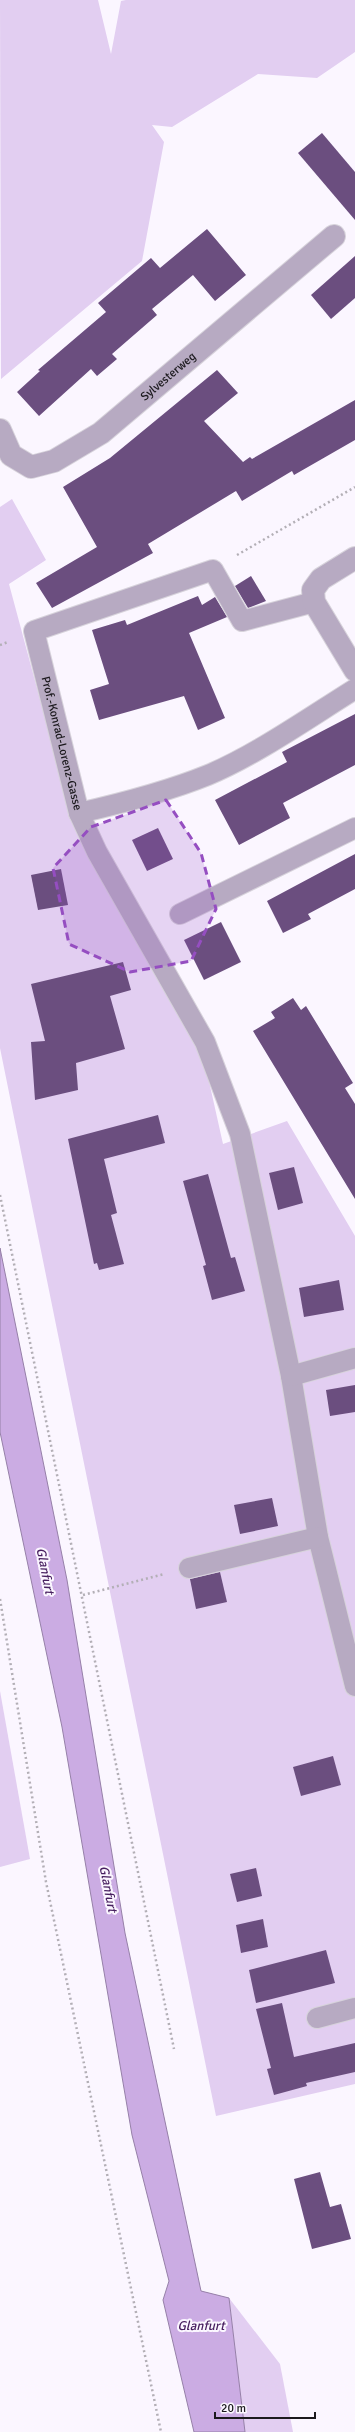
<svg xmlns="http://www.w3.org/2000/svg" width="355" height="2432" font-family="Signika,sans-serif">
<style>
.green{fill:#e2cef1}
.water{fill:#cbace3;stroke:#9680a8}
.building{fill:#6b4e7f}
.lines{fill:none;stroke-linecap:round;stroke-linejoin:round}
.lane-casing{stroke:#d7d3db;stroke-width:22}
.street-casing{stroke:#d7d3db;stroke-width:24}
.path{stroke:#b3afb6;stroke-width:2.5;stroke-dasharray:2 3;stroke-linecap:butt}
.lane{stroke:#b7aac2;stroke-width:20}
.street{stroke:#b7aac2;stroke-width:22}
.marked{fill:#954ec1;fill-opacity:0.2;stroke:#954ec1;stroke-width:3;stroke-dasharray:8 5;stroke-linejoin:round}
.labels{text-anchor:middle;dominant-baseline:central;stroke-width:4;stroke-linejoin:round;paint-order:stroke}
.street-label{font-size:12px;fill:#1b191d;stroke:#fbf6ff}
.water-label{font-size:13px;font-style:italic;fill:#482060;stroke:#fbf6ff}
</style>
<rect width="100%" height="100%" fill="#fbf6ff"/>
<g class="green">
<polygon points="0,0 98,0 111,54 121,1 126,0 355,0 355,52 317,78 258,74 172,127 152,125 164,142 142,261 1,379"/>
<polygon points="12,499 46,560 9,584 74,826 202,1050 223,1144 287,1121 355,1236 355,2084 216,2116 0,1048 0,507"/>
<polygon points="0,1691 30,1859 0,1867"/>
<polygon points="229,2298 280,2364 293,2432 245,2432"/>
</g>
<polygon class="water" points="0,1248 67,1580 125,1933 201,2291 229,2298 245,2432 194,2432 163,2300 169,2281 132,2135 62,1727 0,1432"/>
<g class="building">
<polygon points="322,133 355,172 355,220 298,153"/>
<polygon points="207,229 246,275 215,301 193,275 152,309 157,315 112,354 117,359 97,376 91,369 39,416 17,392 40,371 38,370 106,312 98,303 151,258 160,268"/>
<polygon points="355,256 355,298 331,319 311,295"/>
<polygon points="217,370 238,393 204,421 243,462 250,457 252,459 355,400 355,440 294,475 292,471 242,501 236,491 148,544 153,553 52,608 36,583 97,547 63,487 110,458"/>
<polygon points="251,576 266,601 248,608 235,586"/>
<polygon points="198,596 202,605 215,597 227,617 189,633 225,718 198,730 184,696 99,720 90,690 109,684 92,630 125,620 127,625"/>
<polygon points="355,714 355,765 283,803 290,818 239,845 215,800 287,762 282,752"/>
<polygon points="158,828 173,859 147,871 132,840"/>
<polygon points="355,854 355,889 308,914 311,919 283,933 267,901"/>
<polygon points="61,869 68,905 38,910 31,875"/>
<polygon points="221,922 241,962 204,980 184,940"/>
<polygon points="123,962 131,990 110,996 125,1049 76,1063 78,1090 35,1100 31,1042 45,1041 31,984"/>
<polygon points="293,998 301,1010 306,1006 353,1083 345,1088 355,1104 355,1199 253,1031 275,1018 271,1012"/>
<polygon points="158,1115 165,1143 104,1159 117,1213 111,1215 124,1264 99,1270 97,1263 94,1264 68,1139"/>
<polygon points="294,1167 303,1203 278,1210 269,1173"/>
<polygon points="208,1174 231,1258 235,1257 245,1291 212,1300 203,1266 206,1265 183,1181"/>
<polygon points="339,1280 344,1310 304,1317 299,1288"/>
<polygon points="355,1385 355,1412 330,1416 326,1390"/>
<polygon points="272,1498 278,1526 240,1534 234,1505"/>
<polygon points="220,1572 227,1602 196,1609 190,1579"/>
<polygon points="333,1756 341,1785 301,1796 293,1767"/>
<polygon points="256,1868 262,1896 237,1902 230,1874"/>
<polygon points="263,1919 268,1947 241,1953 236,1925"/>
<polygon points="326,1950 335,1983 256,2003 249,1970"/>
<polygon points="282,2003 294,2057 355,2043 355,2072 306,2083 307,2086 274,2095 267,2069 271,2068 256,2009"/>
<polygon points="320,2172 330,2207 341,2204 351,2239 312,2249 294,2179"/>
</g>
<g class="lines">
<g class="lane-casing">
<g id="lane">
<path id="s1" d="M314 602 242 621 213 570 34 631 79 813 97 852 205 1042 240 1134 291 1376 318 1537 355 1686"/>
<path d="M79 813C123 803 166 792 208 775 256 755 310 717 355 689"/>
<polyline points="180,914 355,828"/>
<polyline points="291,1376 355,1358"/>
<polyline points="189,1568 318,1537"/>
<polyline points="317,2018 355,2008"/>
</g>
</g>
<g class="street-casing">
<g id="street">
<path id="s2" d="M0 430 11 455 31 467 54 461 101 433 334 236"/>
<polyline points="355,558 321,579 313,590 314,602 355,670"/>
</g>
</g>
<g class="path">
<polyline points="237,555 355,487"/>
<polyline points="0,645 8,642"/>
<polyline points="0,1195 174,2049"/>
<polyline points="83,1595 164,1574"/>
<polyline points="0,1599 46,1882 161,2432"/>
</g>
<use href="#lane" class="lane"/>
<use href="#street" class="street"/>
</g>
<path class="marked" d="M166 800 201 853 216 909 191 961 130 972 69 944 53 868 91 827Z"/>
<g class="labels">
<g class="street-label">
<text stroke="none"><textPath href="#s2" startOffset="217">Sylvesterweg</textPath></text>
<text stroke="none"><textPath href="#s1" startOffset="438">Prof.-Konrad-Lorenz-Gasse</textPath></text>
</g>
<g class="water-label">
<text transform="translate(45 1571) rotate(79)">Glanfurt</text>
<text transform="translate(108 1889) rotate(79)">Glanfurt</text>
<text x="201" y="2326">Glanfurt</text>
</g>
</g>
<path d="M215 2412v6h100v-6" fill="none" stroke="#1b191d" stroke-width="2"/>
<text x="221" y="2412" font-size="12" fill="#1b191d" stroke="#fbf6ff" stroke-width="3" paint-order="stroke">20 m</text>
</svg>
